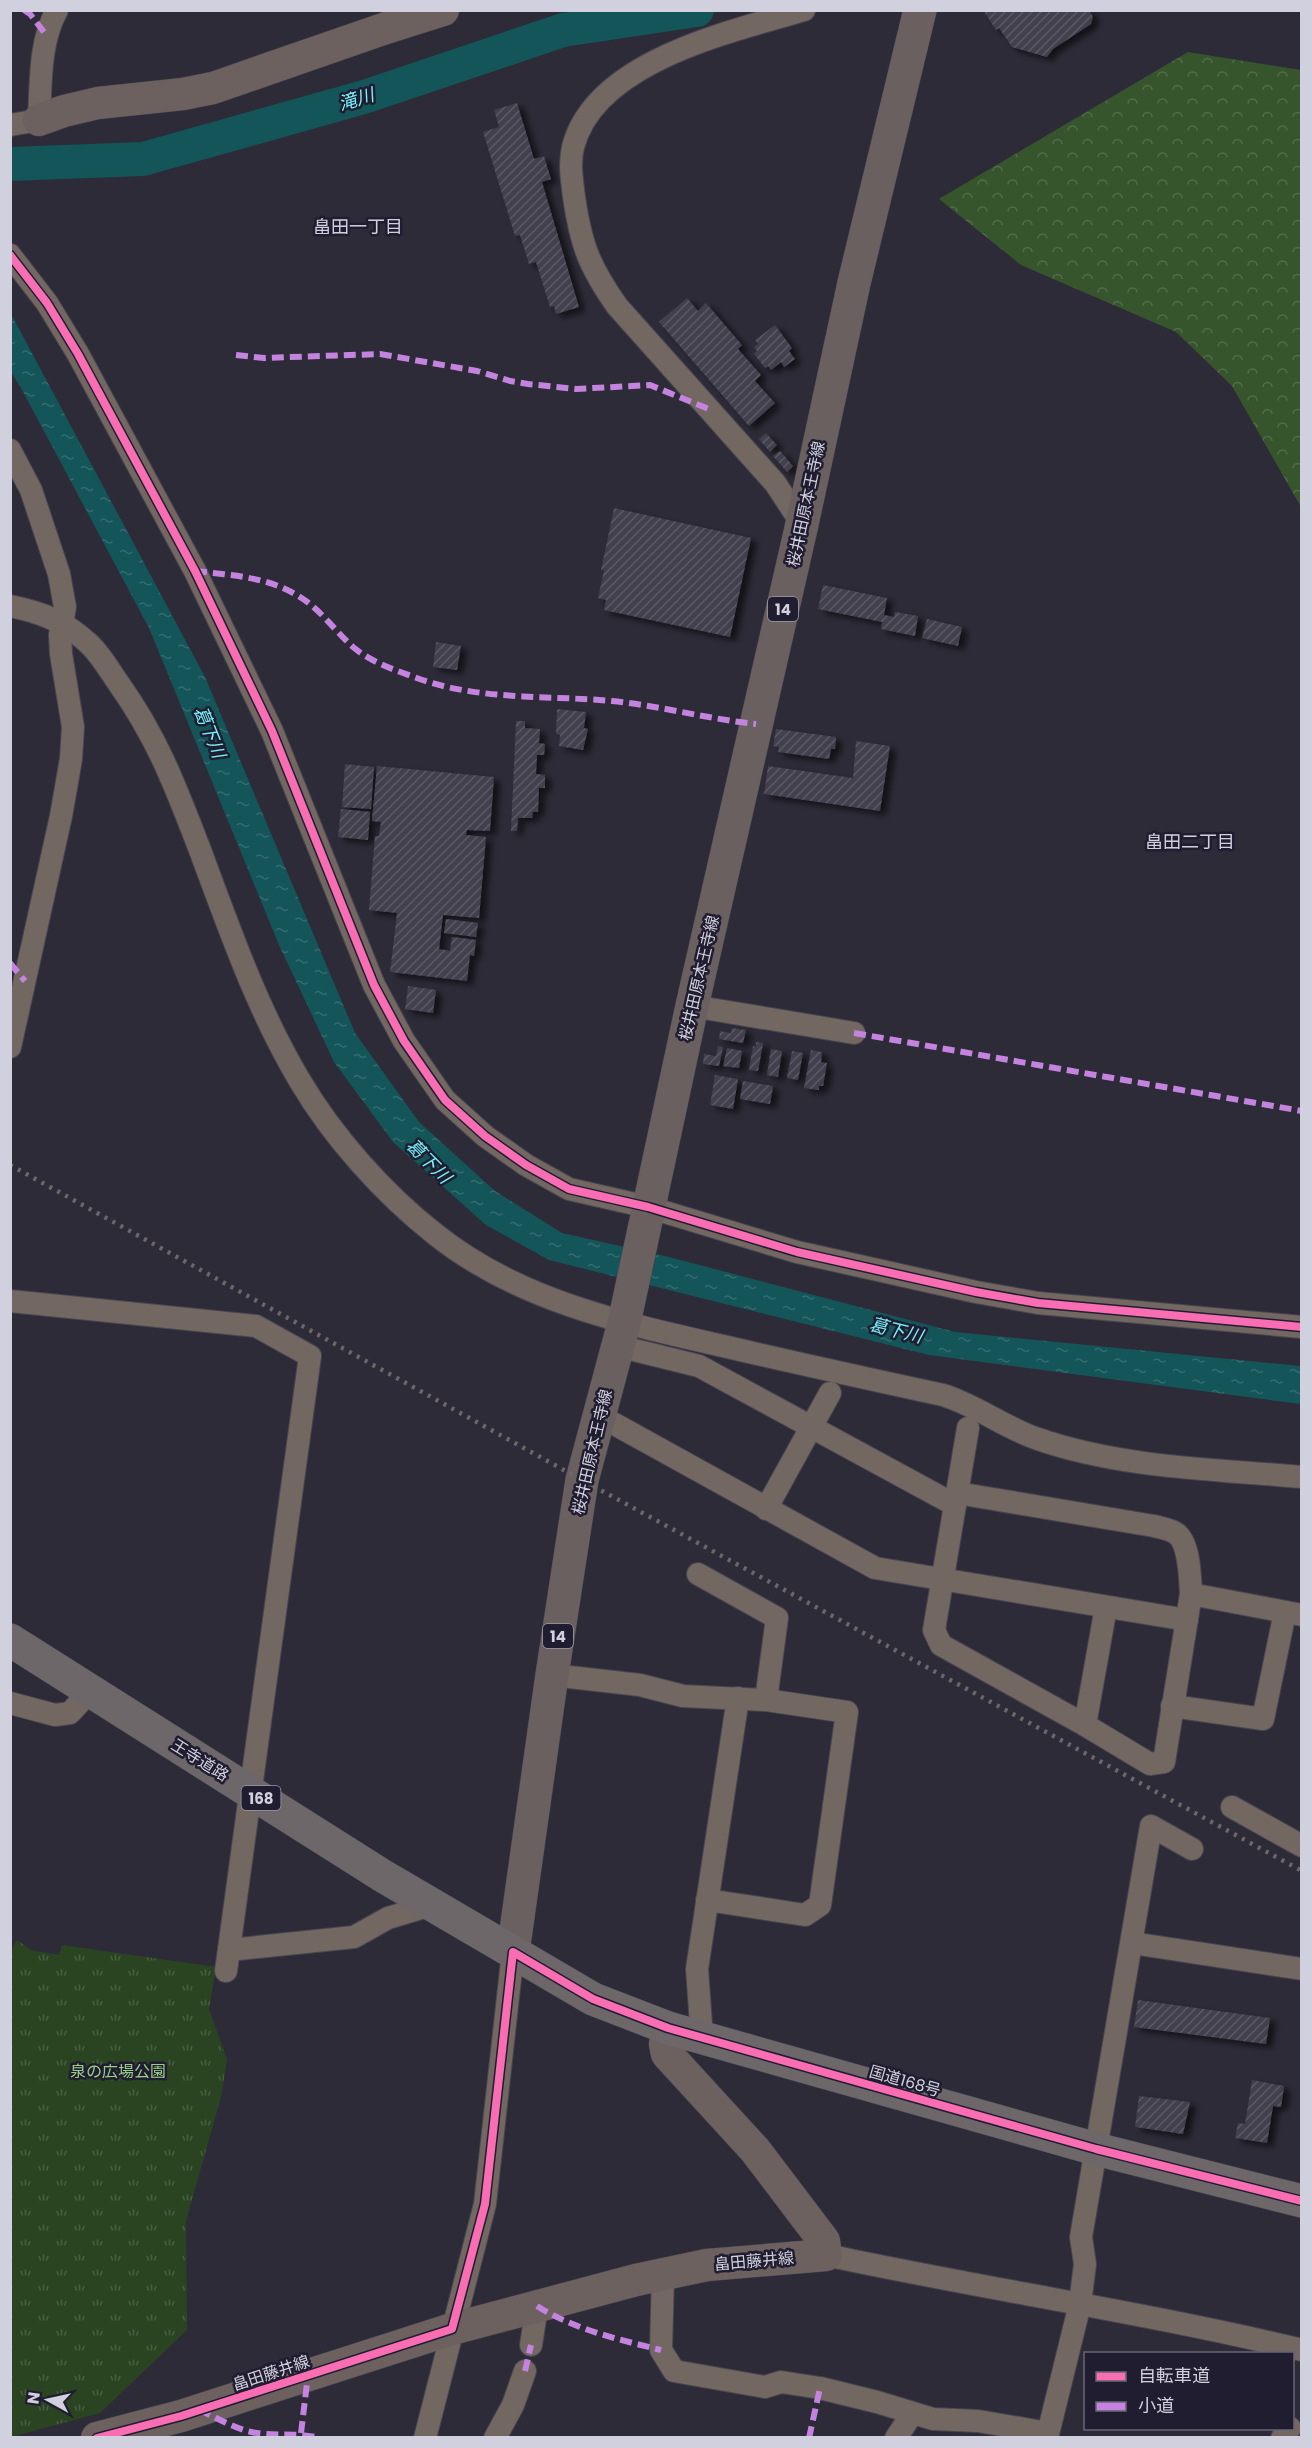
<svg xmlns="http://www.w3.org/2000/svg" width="1312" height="2448" font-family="Poppins,'Noto Sans JP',sans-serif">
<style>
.grass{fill:url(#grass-tufts)}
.forest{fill:url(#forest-crowns)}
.water{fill:url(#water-ripples)}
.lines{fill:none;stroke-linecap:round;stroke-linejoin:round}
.river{stroke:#135559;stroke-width:34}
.building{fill:url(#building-hatch);filter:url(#shadow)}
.street-casing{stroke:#474651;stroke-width:24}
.secondary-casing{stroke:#474651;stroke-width:33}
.primary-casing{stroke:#474651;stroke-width:34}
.highway-casing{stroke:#474651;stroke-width:34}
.street{stroke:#736762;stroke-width:22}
.secondary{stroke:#6c615e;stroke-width:32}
.primary{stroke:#69605f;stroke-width:33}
.highway{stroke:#6d6769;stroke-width:33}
.rail{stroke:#6d6768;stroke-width:4.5;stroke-dasharray:3 6;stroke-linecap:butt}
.quiet{stroke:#c483df;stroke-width:6;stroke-dasharray:12 6;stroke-linecap:butt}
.cycleway-casing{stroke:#201d31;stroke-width:11}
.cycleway{stroke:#f96db3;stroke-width:8}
.labels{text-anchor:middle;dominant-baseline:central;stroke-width:5;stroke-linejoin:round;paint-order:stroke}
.shield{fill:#201d31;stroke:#9c9aaa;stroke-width:1.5}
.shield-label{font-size:15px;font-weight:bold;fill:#d1d0de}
.street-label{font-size:16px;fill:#d1d0de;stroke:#201d31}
.park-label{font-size:16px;fill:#9acf87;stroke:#201d31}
.water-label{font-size:18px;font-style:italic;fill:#75f4fb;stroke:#201d31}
.neighbourhood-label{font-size:18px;fill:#d1d0de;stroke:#201d31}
</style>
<defs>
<pattern id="grass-tufts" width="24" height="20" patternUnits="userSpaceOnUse" patternTransform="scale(1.5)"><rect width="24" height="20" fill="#2a4422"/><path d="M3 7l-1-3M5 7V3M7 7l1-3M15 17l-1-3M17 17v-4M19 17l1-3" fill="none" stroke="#485e42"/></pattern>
<pattern id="forest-crowns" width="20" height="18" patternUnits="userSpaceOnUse" patternTransform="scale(1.5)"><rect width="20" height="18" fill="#37552d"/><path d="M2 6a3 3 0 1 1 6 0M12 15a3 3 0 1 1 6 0" fill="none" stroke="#536c4b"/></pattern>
<pattern id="water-ripples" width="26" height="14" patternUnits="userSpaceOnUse" patternTransform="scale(1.5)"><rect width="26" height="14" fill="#135559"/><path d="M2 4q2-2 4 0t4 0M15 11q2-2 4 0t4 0" fill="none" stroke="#346c70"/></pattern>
<pattern id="building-hatch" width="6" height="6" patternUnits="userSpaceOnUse" patternTransform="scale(1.5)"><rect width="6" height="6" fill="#423f4d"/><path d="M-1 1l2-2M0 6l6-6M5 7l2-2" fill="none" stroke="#5c5a66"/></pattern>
<filter id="shadow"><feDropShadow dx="6" dy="4" stdDeviation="3" flood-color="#0009"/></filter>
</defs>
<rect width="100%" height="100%" fill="#2c2b37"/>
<polygon class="grass" points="17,1940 31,1950 59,1955 62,1945 216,1967 209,2009 227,2060 221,2097 186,2221 187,2330 100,2413 11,2437 10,1952"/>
<polygon class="forest" points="1188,52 1301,70 1301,507 1232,386 1176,332 1021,265 939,199"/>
<polygon class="water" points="10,312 205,677 355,1033 419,1122 495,1191 562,1233 669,1257 955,1332 1301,1366 1301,1404 929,1355 549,1260 486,1225 393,1142 334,1062 279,945 149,628 21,388 11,372"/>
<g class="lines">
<polyline class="river" points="10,164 143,159 364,97 563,30 697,10"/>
</g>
<g class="building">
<polygon points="983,10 1089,10 1093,17 1091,24 1053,49 1047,57 1012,47 999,28 996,30"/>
<polygon points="517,103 534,159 544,156 551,179 542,182 579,307 556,314 554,306 550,307 536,262 529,264 520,235 515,236 483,132 499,127 494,110"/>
<polygon points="687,298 698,311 706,303 742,345 738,349 761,375 755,381 775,403 749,426 659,322"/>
<polygon points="775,325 792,348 789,351 795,359 784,367 781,362 771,370 768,366 765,368 754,354 757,351 754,347 758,344 755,340"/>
<polygon points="766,433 777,445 770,452 759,439"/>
<polygon points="780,451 793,466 787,472 773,456"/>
<polygon points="614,508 751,538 730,637 604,610 606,600 598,598 604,570 601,570"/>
<polygon points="823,585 887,598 884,615 894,617 895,612 918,616 915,636 881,629 882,622 818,609"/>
<polygon points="927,619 962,627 958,646 922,638"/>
<polygon points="436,642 461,646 457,670 433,667"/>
<polygon points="557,709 586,712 584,728 588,729 583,750 559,746 560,735 556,734"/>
<polygon points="516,721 525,721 525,728 540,729 539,743 545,744 544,755 537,755 536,774 545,775 545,788 539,788 538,812 533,812 532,818 518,818 517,831 511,831"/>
<polygon points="776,729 836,737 835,749 831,749 829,759 778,752 779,747 773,746"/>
<polygon points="856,741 890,746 880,811 764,794 768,766 853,778"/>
<polygon points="345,764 374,767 371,809 342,807"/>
<polygon points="377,766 494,777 490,831 467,830 466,835 486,837 479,918 443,915 439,949 450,951 452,937 476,940 474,956 470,955 467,981 390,972 397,913 369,910 375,836 379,836 381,822 372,821"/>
<polygon points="341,809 370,812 368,840 338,837"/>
<polygon points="446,919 478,923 476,937 444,933"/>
<polygon points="408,986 436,990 433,1013 405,1009"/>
<polygon points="732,1028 746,1030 743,1043 719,1039 720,1031 731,1033"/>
<polygon points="756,1042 763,1043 758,1071 749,1070 753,1046 756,1047"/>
<polygon points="718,1046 723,1047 719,1066 703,1064 704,1054 716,1056"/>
<polygon points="727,1048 742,1051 739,1068 723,1066"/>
<polygon points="771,1049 782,1051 778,1077 767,1075"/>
<polygon points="811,1050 822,1052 821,1062 827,1063 823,1086 819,1086 819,1090 804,1088"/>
<polygon points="792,1051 803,1053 798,1080 787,1078"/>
<polygon points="715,1075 738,1079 733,1109 710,1105"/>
<polygon points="743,1081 773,1086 770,1104 740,1099"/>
<polygon points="1138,2000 1270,2018 1266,2044 1134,2027"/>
<polygon points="1252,2080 1284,2086 1281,2107 1273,2106 1267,2143 1235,2138 1238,2123 1245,2124"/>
<polygon points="1139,2096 1190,2102 1183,2134 1135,2127"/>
</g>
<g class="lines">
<g class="street-casing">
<g id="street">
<path d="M10 125 39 120C41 84 39 42 57 10"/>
<polyline points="10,255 47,303 78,354 195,571 272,731 374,985 404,1041 445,1100 485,1136 526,1165 569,1189 648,1207 797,1252 976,1292 1038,1303 1302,1327"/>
<polyline points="10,450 31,490 59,574 65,607 60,635 61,654 73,727 71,759 61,816 10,1047"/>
<path d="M802 524 775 483 617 306C589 266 581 245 574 197 572 180 569 164 573 147 595 61 730 32 804 10"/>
<path d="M10 606C40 612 64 621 87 642 100 653 109 670 119 684 158 739 176 788 200 850 229 928 257 1009 300 1081 333 1137 384 1194 435 1234 517 1300 622 1323 723 1346 796 1363 869 1379 943 1395 976 1405 1005 1428 1038 1439 1122 1468 1214 1469 1302 1477"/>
<polyline points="692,1006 854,1033"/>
<polyline points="10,1301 256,1326 310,1356 226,1971"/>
<polyline points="618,1346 699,1366 955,1505"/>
<polyline points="600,1416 875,1568 1187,1620"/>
<path d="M957 1493 1154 1526C1162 1528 1171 1529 1177 1534 1190 1545 1190 1579 1191 1594L1164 1762 1150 1764 1085 1725 941 1645 934 1630 968 1428"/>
<polyline points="766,1509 830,1393"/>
<polyline points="698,1574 777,1618 766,1700"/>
<polyline points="1191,1594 1302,1615"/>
<polyline points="552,1675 640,1685 683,1696 766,1700 847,1712 820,1905 805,1915 707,1900"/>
<polyline points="10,1703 55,1715 70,1713 90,1691"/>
<polyline points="1172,1706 1263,1719 1285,1612"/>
<polyline points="1085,1725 1106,1607"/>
<polyline points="1232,1807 1302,1846"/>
<polyline points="1132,1943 1302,1969"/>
<polyline points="229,1950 354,1937 388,1918 431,1905"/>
<polyline points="702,2038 697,1969 738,1698"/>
<path d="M826 2255C984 2289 1144 2312 1302 2350"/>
<polyline points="663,2274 661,2350 674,2371 765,2387 781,2382 820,2388 877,2402 933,2419 978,2421 1048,2433"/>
<polyline points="531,2345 537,2306"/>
<polyline points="425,2438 485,2204 513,1952"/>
<polyline points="495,2438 513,2405 525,2371"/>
<polyline points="896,2438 912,2414"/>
<polyline points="1047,2438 1080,2304 1085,2264 1081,2237 1151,1826 1192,1849"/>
<polyline points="1282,2438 1290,2428"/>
</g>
</g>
<g class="secondary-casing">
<g id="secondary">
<polyline points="39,120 64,111 98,103 183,94 213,88 386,28 443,10"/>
<polyline points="97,2438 181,2416 452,2329 636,2280 707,2265 826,2255 824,2241 755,2150 667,2054 665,2044 668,2028"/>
</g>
</g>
<g class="primary-casing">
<polyline id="primary" points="513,1952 552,1675 582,1480 624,1323 692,1006 802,524 854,283 920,10"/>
</g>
<g class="highway-casing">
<polyline id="highway" points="10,1640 383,1876 593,1999 668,2028 1096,2149 1302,2201"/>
</g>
<use href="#street" class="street"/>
<use href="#secondary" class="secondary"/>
<use href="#primary" class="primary"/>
<use href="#highway" class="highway"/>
<polyline class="rail" points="10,1165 582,1480 1302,1871"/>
<g class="quiet">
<polyline points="24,10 30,14 47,36"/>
<polyline points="236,355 264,358 380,354 477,371 510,381 528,384 576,389 650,385 711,410"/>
<path d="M195 571C231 575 269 577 300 597 321 610 335 631 353 647 371 662 392 669 414 677 477 701 547 695 612 701 661 706 708 719 756 724"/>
<polyline points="10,963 25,981"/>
<polyline points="854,1033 1302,1111"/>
<path d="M537 2306C573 2329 620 2340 661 2350"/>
<polyline points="525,2371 531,2345"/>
<path d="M199 2410C216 2417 233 2428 251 2432 275 2437 296 2432 320 2438"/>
<polyline points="301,2433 308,2375"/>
<polyline points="809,2438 820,2388"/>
</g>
<g class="cycleway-casing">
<g id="cycleway">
<polyline points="10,255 47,303 78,354 195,571 272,731 374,985 404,1041 445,1100 485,1136 526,1165 569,1189 648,1207 797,1252 976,1292 1038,1303 1302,1327"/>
<polyline points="97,2438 181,2416 452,2329 485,2204 513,1952 593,1999 668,2028 1096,2149 1302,2201"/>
</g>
</g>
<use href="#cycleway" class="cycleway"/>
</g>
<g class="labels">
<g class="shield">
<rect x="768" y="597" width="30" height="24" rx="4.5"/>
<rect x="543" y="1624" width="30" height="24" rx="4.5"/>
<rect x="241.5" y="1786" width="39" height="24" rx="4.5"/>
</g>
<g class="shield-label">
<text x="783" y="609">14</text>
<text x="558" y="1636">14</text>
<text x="261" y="1798">168</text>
</g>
<g class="street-label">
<text transform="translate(806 504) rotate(-78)">桜井田原本王寺線</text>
<text transform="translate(699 978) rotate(-77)">桜井田原本王寺線</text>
<text transform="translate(592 1452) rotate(-77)">桜井田原本王寺線</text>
<text transform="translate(200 1760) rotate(32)">王寺道路</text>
<text transform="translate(905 2081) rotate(16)">国道168号</text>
<text transform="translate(754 2261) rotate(-5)">畠田藤井線</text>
<text transform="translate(271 2373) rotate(-18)">畠田藤井線</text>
</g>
<g class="park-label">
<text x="118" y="2071">泉の広場公園</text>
</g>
<g class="water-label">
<text transform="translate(356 99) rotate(-17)">滝川</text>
<text transform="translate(210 732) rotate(68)">葛下川</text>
<text transform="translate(429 1161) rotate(45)">葛下川</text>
<text transform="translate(896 1330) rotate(14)">葛下川</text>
</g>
<g class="neighbourhood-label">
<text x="358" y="226">畠田一丁目</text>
<text x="1190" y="841">畠田二丁目</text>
</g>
</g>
<rect width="1312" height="2448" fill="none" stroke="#d1d0de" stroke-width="24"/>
<rect x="1084" y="2352" width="210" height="78" fill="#201d31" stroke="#676576" stroke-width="1.5"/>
<rect x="1096" y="2372" width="30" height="9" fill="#f96db3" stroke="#676576" stroke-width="1.5"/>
<text x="1138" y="2382" font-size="18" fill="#d1d0de">自転車道</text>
<rect x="1096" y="2402" width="30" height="9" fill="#c483df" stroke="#676576" stroke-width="1.5"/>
<text x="1138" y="2412" font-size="18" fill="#d1d0de">小道</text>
<g transform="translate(48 2400) rotate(278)" stroke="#201d31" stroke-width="4.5" paint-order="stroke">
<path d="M0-4.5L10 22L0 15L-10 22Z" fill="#d1d0de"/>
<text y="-9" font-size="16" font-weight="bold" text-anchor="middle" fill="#d1d0de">N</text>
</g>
</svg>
